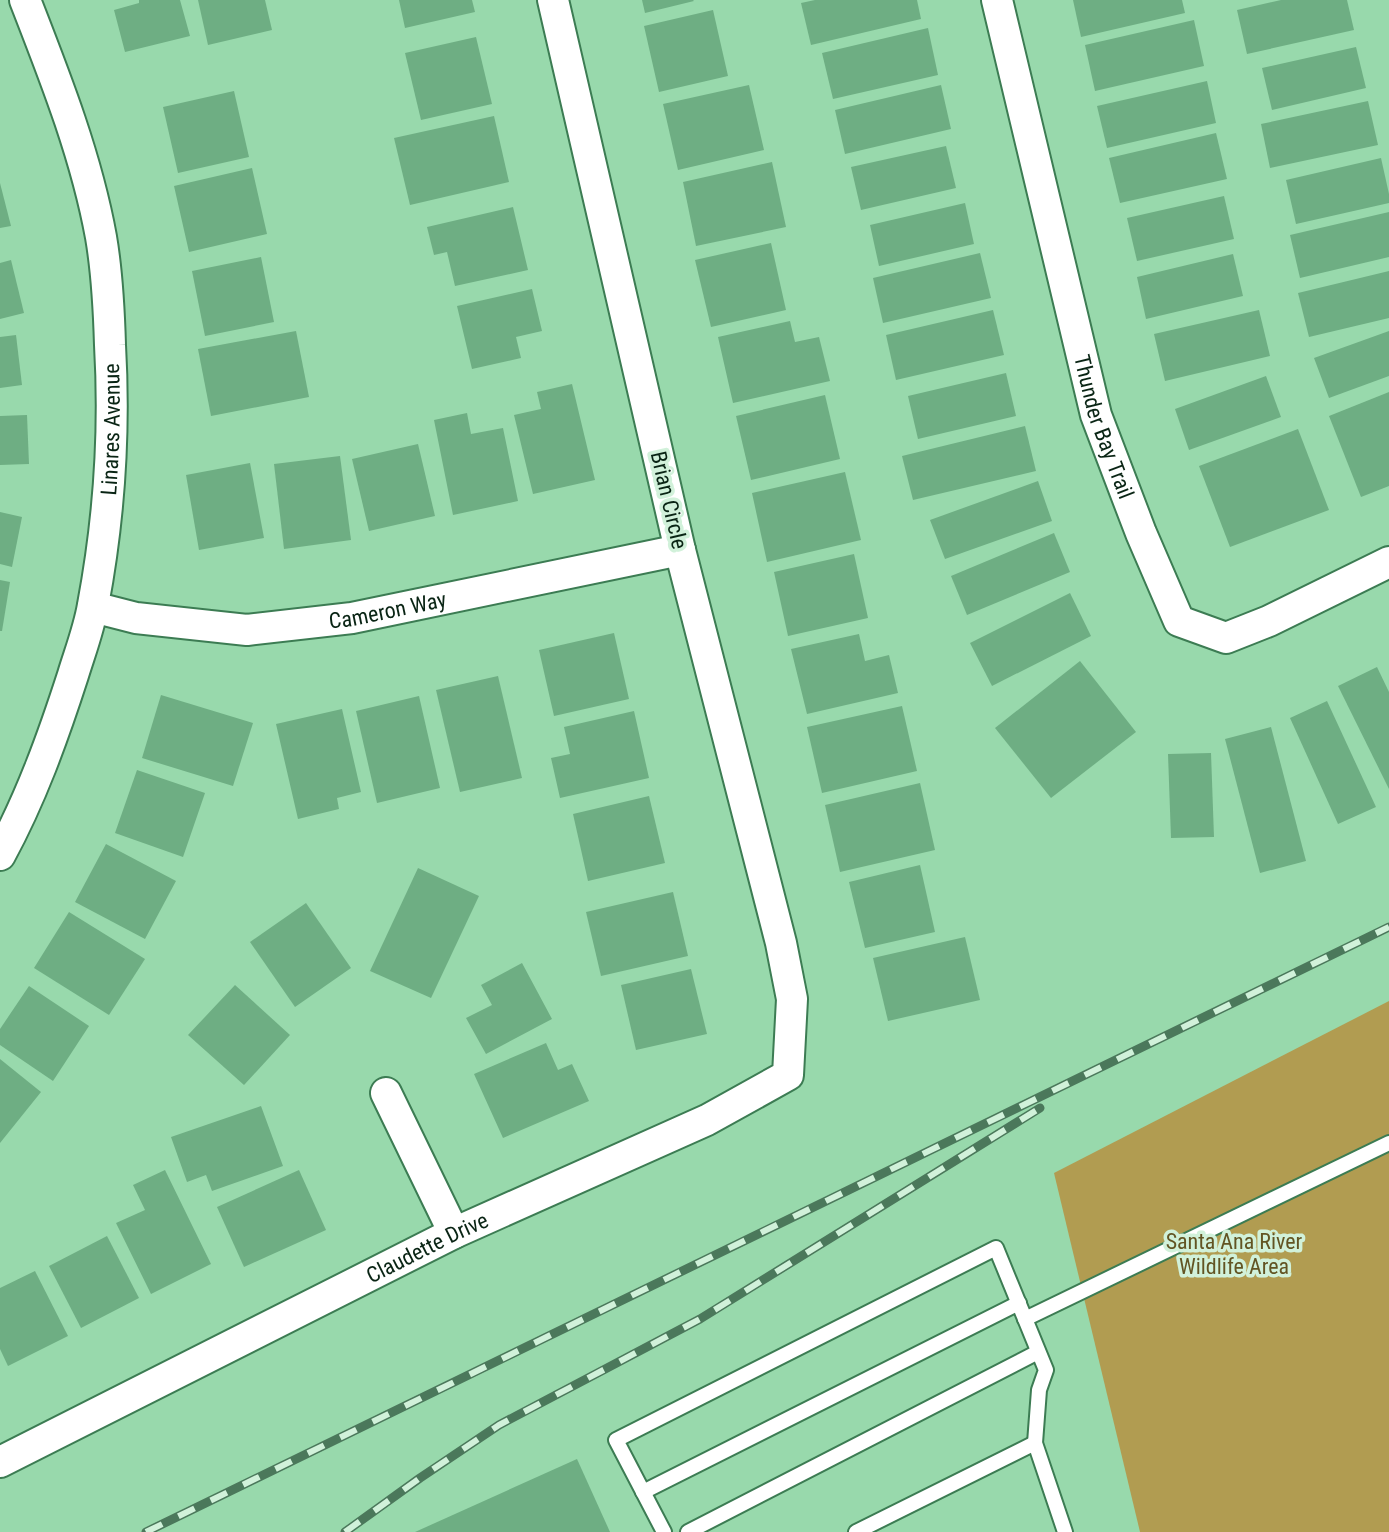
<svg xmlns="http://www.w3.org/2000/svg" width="1389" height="1532" font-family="'Roboto Condensed',sans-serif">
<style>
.green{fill:#b19c51}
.building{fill:#6eae83}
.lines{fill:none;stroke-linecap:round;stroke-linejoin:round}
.service-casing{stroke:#3c7c53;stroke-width:18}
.minor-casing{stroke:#3c7c53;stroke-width:34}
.service{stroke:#fff;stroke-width:14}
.minor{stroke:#fff;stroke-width:30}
.rail-casing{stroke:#4b785b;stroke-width:9}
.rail{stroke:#d1f1da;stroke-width:6;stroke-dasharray:18;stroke-linecap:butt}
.labels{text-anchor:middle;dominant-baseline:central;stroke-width:7;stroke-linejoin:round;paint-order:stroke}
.street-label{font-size:22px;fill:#092414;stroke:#d1f1da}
.park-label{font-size:22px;fill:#625423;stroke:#d1f1da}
</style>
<rect width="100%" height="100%" fill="#98d9ac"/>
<polygon class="green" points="1389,1001 1389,1532 1140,1532 1054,1173"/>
<g class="building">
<polygon points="139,0 180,0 190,36 125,52 114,10 139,3"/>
<polygon points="198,0 265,0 272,30 208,45"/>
<polygon points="399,0 472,0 475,12 405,28"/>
<polygon points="642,0 693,0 694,1 645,13"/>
<polygon points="815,0 917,0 921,19 811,45 801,3"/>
<polygon points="1073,0 1182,0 1185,13 1081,37"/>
<polygon points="1281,0 1347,0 1354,30 1247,54 1237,10"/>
<polygon points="713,10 728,76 659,92 644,26"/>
<polygon points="1194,20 1204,66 1095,91 1085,45"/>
<polygon points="928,28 938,75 833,99 822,53"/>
<polygon points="476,37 492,104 421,120 405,53"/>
<polygon points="1356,47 1366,88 1272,110 1262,68"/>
<polygon points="1207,81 1216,123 1107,148 1097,106"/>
<polygon points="749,85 764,150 678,170 663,104"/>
<polygon points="941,85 951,129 845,154 835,110"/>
<polygon points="234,91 249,157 178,173 163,107"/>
<polygon points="1368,101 1378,145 1270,168 1261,124"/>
<polygon points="494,116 509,182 410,205 394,138"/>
<polygon points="1216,133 1227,179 1120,203 1109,158"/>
<polygon points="946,146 956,188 861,210 851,167"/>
<polygon points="1381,158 1389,194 1389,203 1296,224 1286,180"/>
<polygon points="772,162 786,227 696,246 683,182"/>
<polygon points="252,168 267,234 189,252 174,186"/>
<polygon points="0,183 11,226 0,228"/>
<polygon points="1224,196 1234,239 1137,261 1127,218"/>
<polygon points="965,203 974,244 879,266 870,225"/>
<polygon points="513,207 528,270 455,286 447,252 434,255 427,227"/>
<polygon points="1389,212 1389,257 1300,278 1290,235"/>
<polygon points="771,243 786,310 711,327 695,260"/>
<polygon points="980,253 991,298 883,323 873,278"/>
<polygon points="1233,254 1243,296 1146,319 1137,277"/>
<polygon points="261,257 274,322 205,336 192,271"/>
<polygon points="11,260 24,313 0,319 0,263"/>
<polygon points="1389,271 1389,318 1309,337 1298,293"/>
<polygon points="532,289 542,331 516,337 521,358 472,369 457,306"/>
<polygon points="993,310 1004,355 896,380 886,335"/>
<polygon points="1259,310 1270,356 1165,381 1154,334"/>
<polygon points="790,321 795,342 819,337 830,381 733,403 718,337"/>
<polygon points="296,331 309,397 211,416 198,349"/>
<polygon points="1389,331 1389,376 1329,398 1314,358"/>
<polygon points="16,335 22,385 0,388 0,337"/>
<polygon points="1006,373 1016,416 918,439 908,396"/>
<polygon points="1266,376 1281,417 1189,450 1175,409"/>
<polygon points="572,384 595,480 533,494 514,415 541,409 537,392"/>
<polygon points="1389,392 1389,486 1361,497 1329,416"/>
<polygon points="825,395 840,459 751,480 736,416"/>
<polygon points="467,413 471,434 503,428 518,501 453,515 434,420"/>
<polygon points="27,415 29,464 0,465 0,416"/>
<polygon points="1025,426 1036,471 913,500 902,456"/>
<polygon points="1298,429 1329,510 1230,547 1199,466"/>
<polygon points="418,444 435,516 369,531 352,459"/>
<polygon points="340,456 351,540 284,549 274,464"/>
<polygon points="250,463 264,538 199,550 186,475"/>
<polygon points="845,472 861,540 767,562 752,493"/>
<polygon points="1038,481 1052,521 945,559 930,520"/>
<polygon points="0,512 22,517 12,567 0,564"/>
<polygon points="1054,533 1070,572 967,615 951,576"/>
<polygon points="854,554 868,618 788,636 774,572"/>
<polygon points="0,580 10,582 2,631 0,631"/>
<polygon points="1070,593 1091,636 992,686 970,643"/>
<polygon points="614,633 629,699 554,716 539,650"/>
<polygon points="859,634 865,661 889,655 898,693 807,714 791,649"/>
<polygon points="1080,661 1136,732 1051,798 995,728"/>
<polygon points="1377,667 1389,692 1389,789 1338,686"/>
<polygon points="498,676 522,778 460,792 436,690"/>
<polygon points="161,695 253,723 233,786 142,758"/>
<polygon points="419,696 440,788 377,803 356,711"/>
<polygon points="1327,701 1376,807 1338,824 1290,718"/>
<polygon points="902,706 917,771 822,793 807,727"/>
<polygon points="342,709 361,792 337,798 339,809 298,819 276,724"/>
<polygon points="634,711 649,778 560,798 551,758 570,754 564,727"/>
<polygon points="1271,727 1306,861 1260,873 1225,739"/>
<polygon points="1211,753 1214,837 1171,838 1168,754"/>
<polygon points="137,770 205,793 183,857 115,833"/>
<polygon points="920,783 935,850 840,872 825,805"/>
<polygon points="649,796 665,863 588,881 573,814"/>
<polygon points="106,844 176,881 145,939 75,902"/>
<polygon points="920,865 935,932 865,948 849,882"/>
<polygon points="418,868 479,896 431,998 370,971"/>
<polygon points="673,892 688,956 601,976 586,912"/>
<polygon points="306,903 351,968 295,1007 250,942"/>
<polygon points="69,912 145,959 109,1015 34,968"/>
<polygon points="965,937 980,1000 888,1021 873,958"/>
<polygon points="522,963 552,1019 486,1054 466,1018 492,1005 481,985"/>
<polygon points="691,969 707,1034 636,1050 621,985"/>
<polygon points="235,985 290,1035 244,1085 188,1035"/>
<polygon points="29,986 89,1026 53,1081 0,1045 0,1029"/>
<polygon points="546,1043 558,1070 572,1064 589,1101 503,1138 474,1074"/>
<polygon points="0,1059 41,1092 0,1143"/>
<polygon points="261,1106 283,1166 212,1191 206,1175 187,1182 171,1137"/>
<polygon points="165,1170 211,1264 151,1294 116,1223 145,1210 133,1185"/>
<polygon points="299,1170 326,1230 244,1267 217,1207"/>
<polygon points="107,1236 139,1298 81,1328 49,1266"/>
<polygon points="35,1271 68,1336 8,1366 0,1349 0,1288"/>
<polygon points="577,1459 610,1532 415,1532"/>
</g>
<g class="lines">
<g class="service-casing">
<g id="service">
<polyline points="1025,1319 1389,1143"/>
<polyline points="643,1492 1019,1303"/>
<polyline points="664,1532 616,1440 996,1248 1046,1370 1039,1390 1035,1443 1065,1532"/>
<polyline points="688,1532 1038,1352"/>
<polyline points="856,1532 1035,1443"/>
</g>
</g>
<g class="minor-casing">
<g id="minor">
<path id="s1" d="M997 0 1096 415 1141 533 1179 621 1226 638 1269 621 1389 562"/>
<path id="s2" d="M93 607 136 618 247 630 352 618 680 550"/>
<path id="s3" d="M0 855C31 798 53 737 73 675 80 652 89 629 93 605 109 520 115 432 110 345 109 310 107 272 101 237 86 155 55 77 25 0"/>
<polyline points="386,1093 454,1233"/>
<path id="s4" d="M0 1462 454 1233 707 1120 788 1075 792 999 781 943 680 550 553 0"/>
</g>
</g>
<use href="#service" class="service"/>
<use href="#minor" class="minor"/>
<g class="rail-casing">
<g id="rail">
<polyline points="146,1532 1389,927"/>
<polyline points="345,1532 420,1478 499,1425 700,1319 1040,1108"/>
</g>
</g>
<use href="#rail" class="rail"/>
</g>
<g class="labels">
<g class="street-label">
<text stroke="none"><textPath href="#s1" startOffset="440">Thunder Bay Trail</textPath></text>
<text stroke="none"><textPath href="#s3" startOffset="444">Linares Avenue</textPath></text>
<text transform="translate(669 500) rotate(77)">Brian Circle</text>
<text stroke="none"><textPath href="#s2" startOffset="298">Cameron Way</textPath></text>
<text stroke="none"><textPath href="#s4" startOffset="478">Claudette Drive</textPath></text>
</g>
<g class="park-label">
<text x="1234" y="1241">Santa Ana River<tspan x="1234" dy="25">Wildlife Area</tspan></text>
</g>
</g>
</svg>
